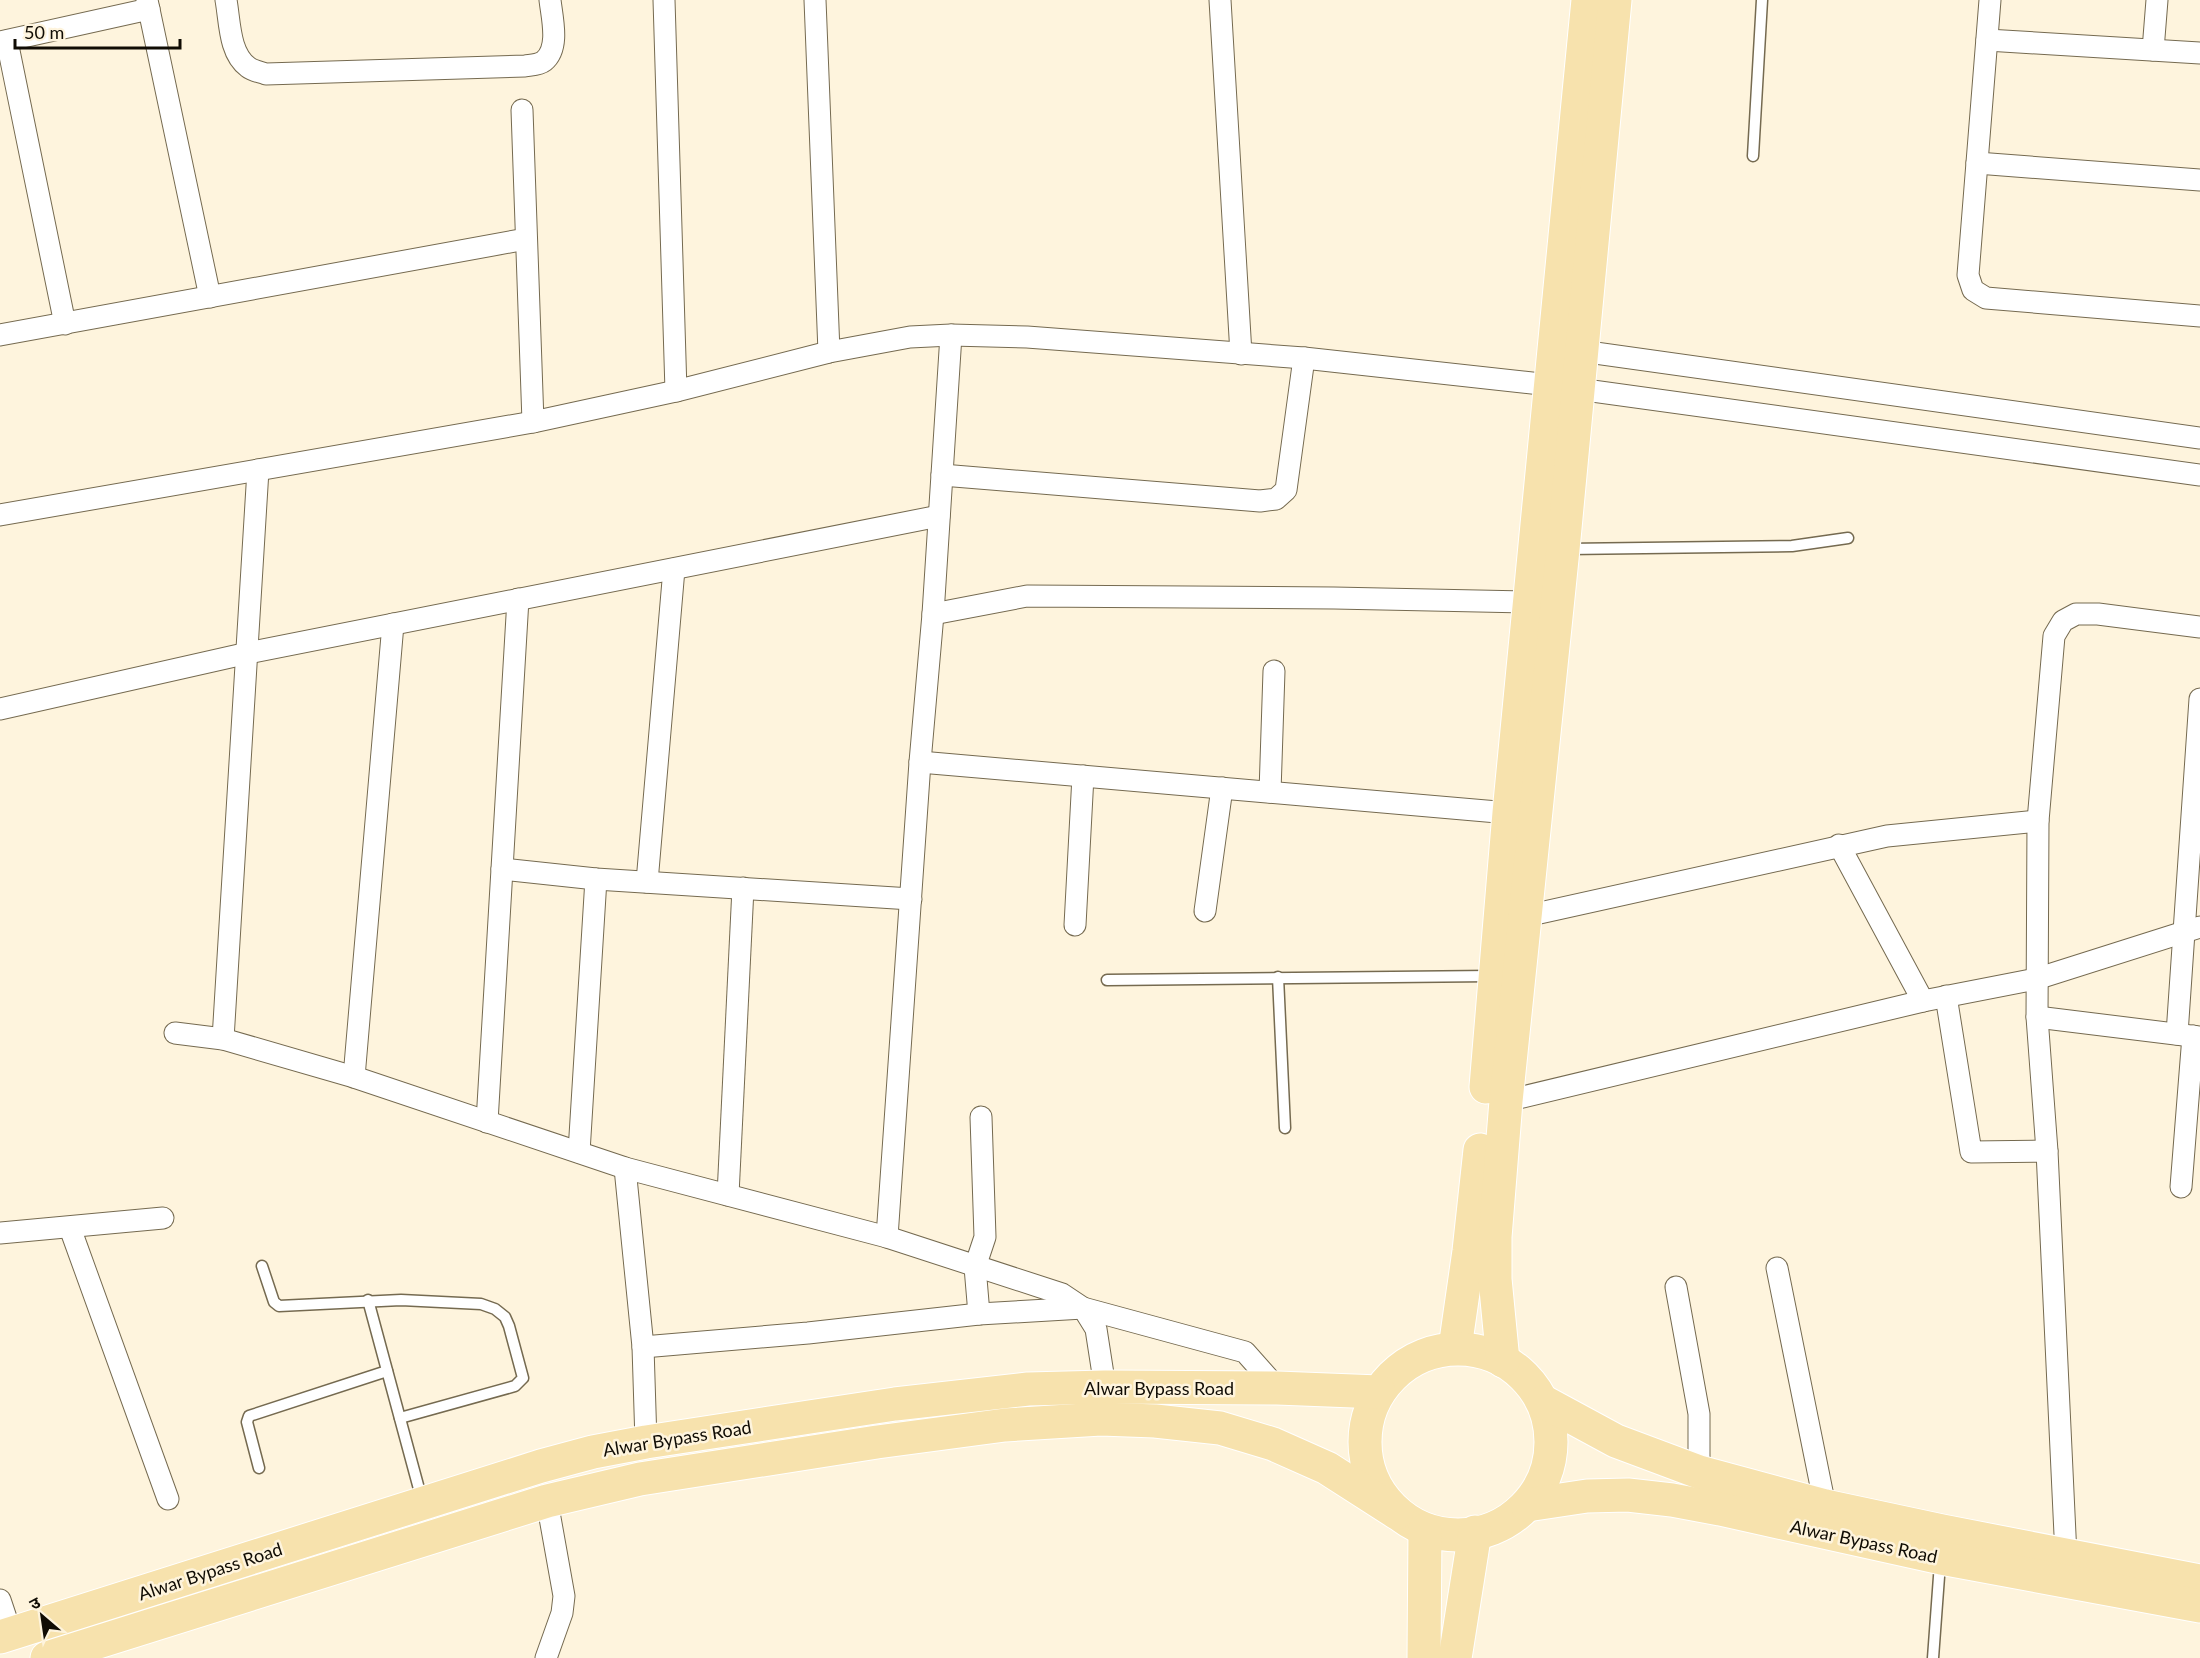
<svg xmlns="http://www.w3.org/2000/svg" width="2200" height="1658" font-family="Lato,'Noto Sans Devanagari',sans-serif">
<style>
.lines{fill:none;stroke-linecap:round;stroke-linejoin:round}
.service-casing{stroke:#756a50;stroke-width:13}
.minor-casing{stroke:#756a50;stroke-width:23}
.primary-casing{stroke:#fff;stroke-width:35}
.service{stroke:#fff;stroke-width:10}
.minor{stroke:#fff;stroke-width:21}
.primary{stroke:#f7e2ad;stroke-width:33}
.labels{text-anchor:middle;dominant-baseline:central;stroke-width:5;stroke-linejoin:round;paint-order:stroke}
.street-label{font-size:18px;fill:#100c04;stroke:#fef4dd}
</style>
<rect width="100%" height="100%" fill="#fef4dd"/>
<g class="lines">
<g class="service-casing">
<g id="service">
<polyline points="1753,156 1762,0"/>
<polyline points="1567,549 1792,546 1848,538"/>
<polyline points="1278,977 1285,1128"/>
<polyline points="1107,980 1491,976"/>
<polyline points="262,1266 274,1302 279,1306 401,1300 481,1304 495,1309 505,1317 509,1326 523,1378 515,1386 400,1418"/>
<polyline points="368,1300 422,1500"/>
<polyline points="259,1468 247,1422 249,1416 387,1371"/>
<polyline points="1933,1658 1940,1563"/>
</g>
</g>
<g class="minor-casing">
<g id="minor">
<polyline points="147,0 210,297"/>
<path d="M226 0C230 22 229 53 248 67 253 71 261 72 266 74L525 66C531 65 539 65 544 61 560 48 552 18 550 0"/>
<polyline points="664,0 676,391"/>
<polyline points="815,0 829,352"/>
<polyline points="1220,0 1241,354"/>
<polyline points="1990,0 1968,275 1973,290 1986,298 2200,316"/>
<polyline points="1987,40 2200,53"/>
<polyline points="7,41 65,324"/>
<polyline points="0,42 149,9"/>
<polyline points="2153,50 2157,0"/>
<polyline points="522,110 533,422"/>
<polyline points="1977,163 2200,180"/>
<polyline points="0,335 526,239"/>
<polyline points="1581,351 2200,438"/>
<polyline points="1578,389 2200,475"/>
<polyline points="942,475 1260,501 1276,499 1286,490 1304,358"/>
<polyline points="0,515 533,422 676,391 829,352 910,337 951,335 1027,337 1304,358 1550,385"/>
<polyline points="933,614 1027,596 1334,598 1530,602"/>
<polyline points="0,709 248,653 939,516"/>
<polyline points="920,762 1509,813"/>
<polyline points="1270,792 1274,671"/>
<polyline points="1839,845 1923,1001"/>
<polyline points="502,869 596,879 911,899"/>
<polyline points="647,882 674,569"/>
<polyline points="1205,911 1222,788"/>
<polyline points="1526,916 1887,836 2038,821"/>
<polyline points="1075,925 1083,776"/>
<polyline points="1946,996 1971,1152 2047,1151 2066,1556"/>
<polyline points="2037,1017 2200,1037"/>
<polyline points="175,1033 223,1039 354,1077 625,1168 887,1237 1062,1294 1083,1308 1096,1329 1105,1387"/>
<polyline points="2177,1034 2200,699"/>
<polyline points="223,1039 258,470"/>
<polyline points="354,1077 393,624"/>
<polyline points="1506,1101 1923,1001 2036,979 2200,927"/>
<polyline points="487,1122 518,599"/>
<polyline points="2047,1151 2037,1017 2038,821 2054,636 2063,621 2076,614 2098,614 2200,627"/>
<polyline points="579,1152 596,879"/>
<polyline points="625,1168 643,1347 646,1442"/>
<polyline points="2181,1187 2193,1036"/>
<polyline points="728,1195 743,888"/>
<polyline points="70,1228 168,1499"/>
<polyline points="0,1233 163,1218"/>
<polyline points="887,1237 920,762 933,614 951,335"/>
<polyline points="1777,1268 1825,1506"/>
<polyline points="1676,1287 1699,1414 1699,1472"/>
<polyline points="979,1314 975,1267 985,1237 981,1117"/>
<polyline points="643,1347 808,1333 979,1314 1083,1308 1245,1352 1277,1388"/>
<polyline points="0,1600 11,1633"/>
<polyline points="546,1658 562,1613 564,1596 547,1501"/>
</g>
</g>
<g class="primary-casing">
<g id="primary">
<polyline points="1486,1087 1509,813 1588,0"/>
<polyline points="1455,1348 1469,1251 1480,1150"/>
<circle cx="1458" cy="1442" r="93"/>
<polyline points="1503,1361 1495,1279 1495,1237 1506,1101 1563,549 1615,0"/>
<polyline points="1544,1402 1616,1441 1699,1472 1825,1506 1942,1531 2200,1581"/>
<polyline points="1527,1505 1587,1496 1628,1495 1672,1500 1720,1509 1941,1558 2200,1606"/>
<polyline points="0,1637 541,1466 593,1452 646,1442 895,1404 1028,1389 1105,1387 1277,1388 1379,1392"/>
<polyline points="47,1658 547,1501 640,1479 877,1442 1005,1425 1101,1419 1155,1421 1220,1428 1273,1444 1327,1468 1397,1513"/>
<polyline points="1424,1658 1425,1530"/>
<polyline points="1455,1658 1475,1532"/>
</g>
</g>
<use href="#service" class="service"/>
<use href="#minor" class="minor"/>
<use href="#primary" class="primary"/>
</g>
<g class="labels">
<g class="street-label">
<text x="1159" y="1388">Alwar Bypass Road</text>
<text transform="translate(677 1438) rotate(-9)">Alwar Bypass Road</text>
<text transform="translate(1864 1541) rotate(12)">Alwar Bypass Road</text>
<text transform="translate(210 1571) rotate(-18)">Alwar Bypass Road</text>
</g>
</g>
<g transform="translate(42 1616) rotate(331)" stroke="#fef4dd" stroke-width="4.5" paint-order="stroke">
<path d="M0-4.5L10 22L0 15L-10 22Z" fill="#100c04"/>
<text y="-9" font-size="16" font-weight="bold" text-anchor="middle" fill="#100c04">उ</text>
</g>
<path d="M15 39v9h165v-9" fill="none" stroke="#100c04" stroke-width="3"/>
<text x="24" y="39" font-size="18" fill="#100c04" stroke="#fef4dd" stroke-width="4.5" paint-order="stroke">50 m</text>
</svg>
